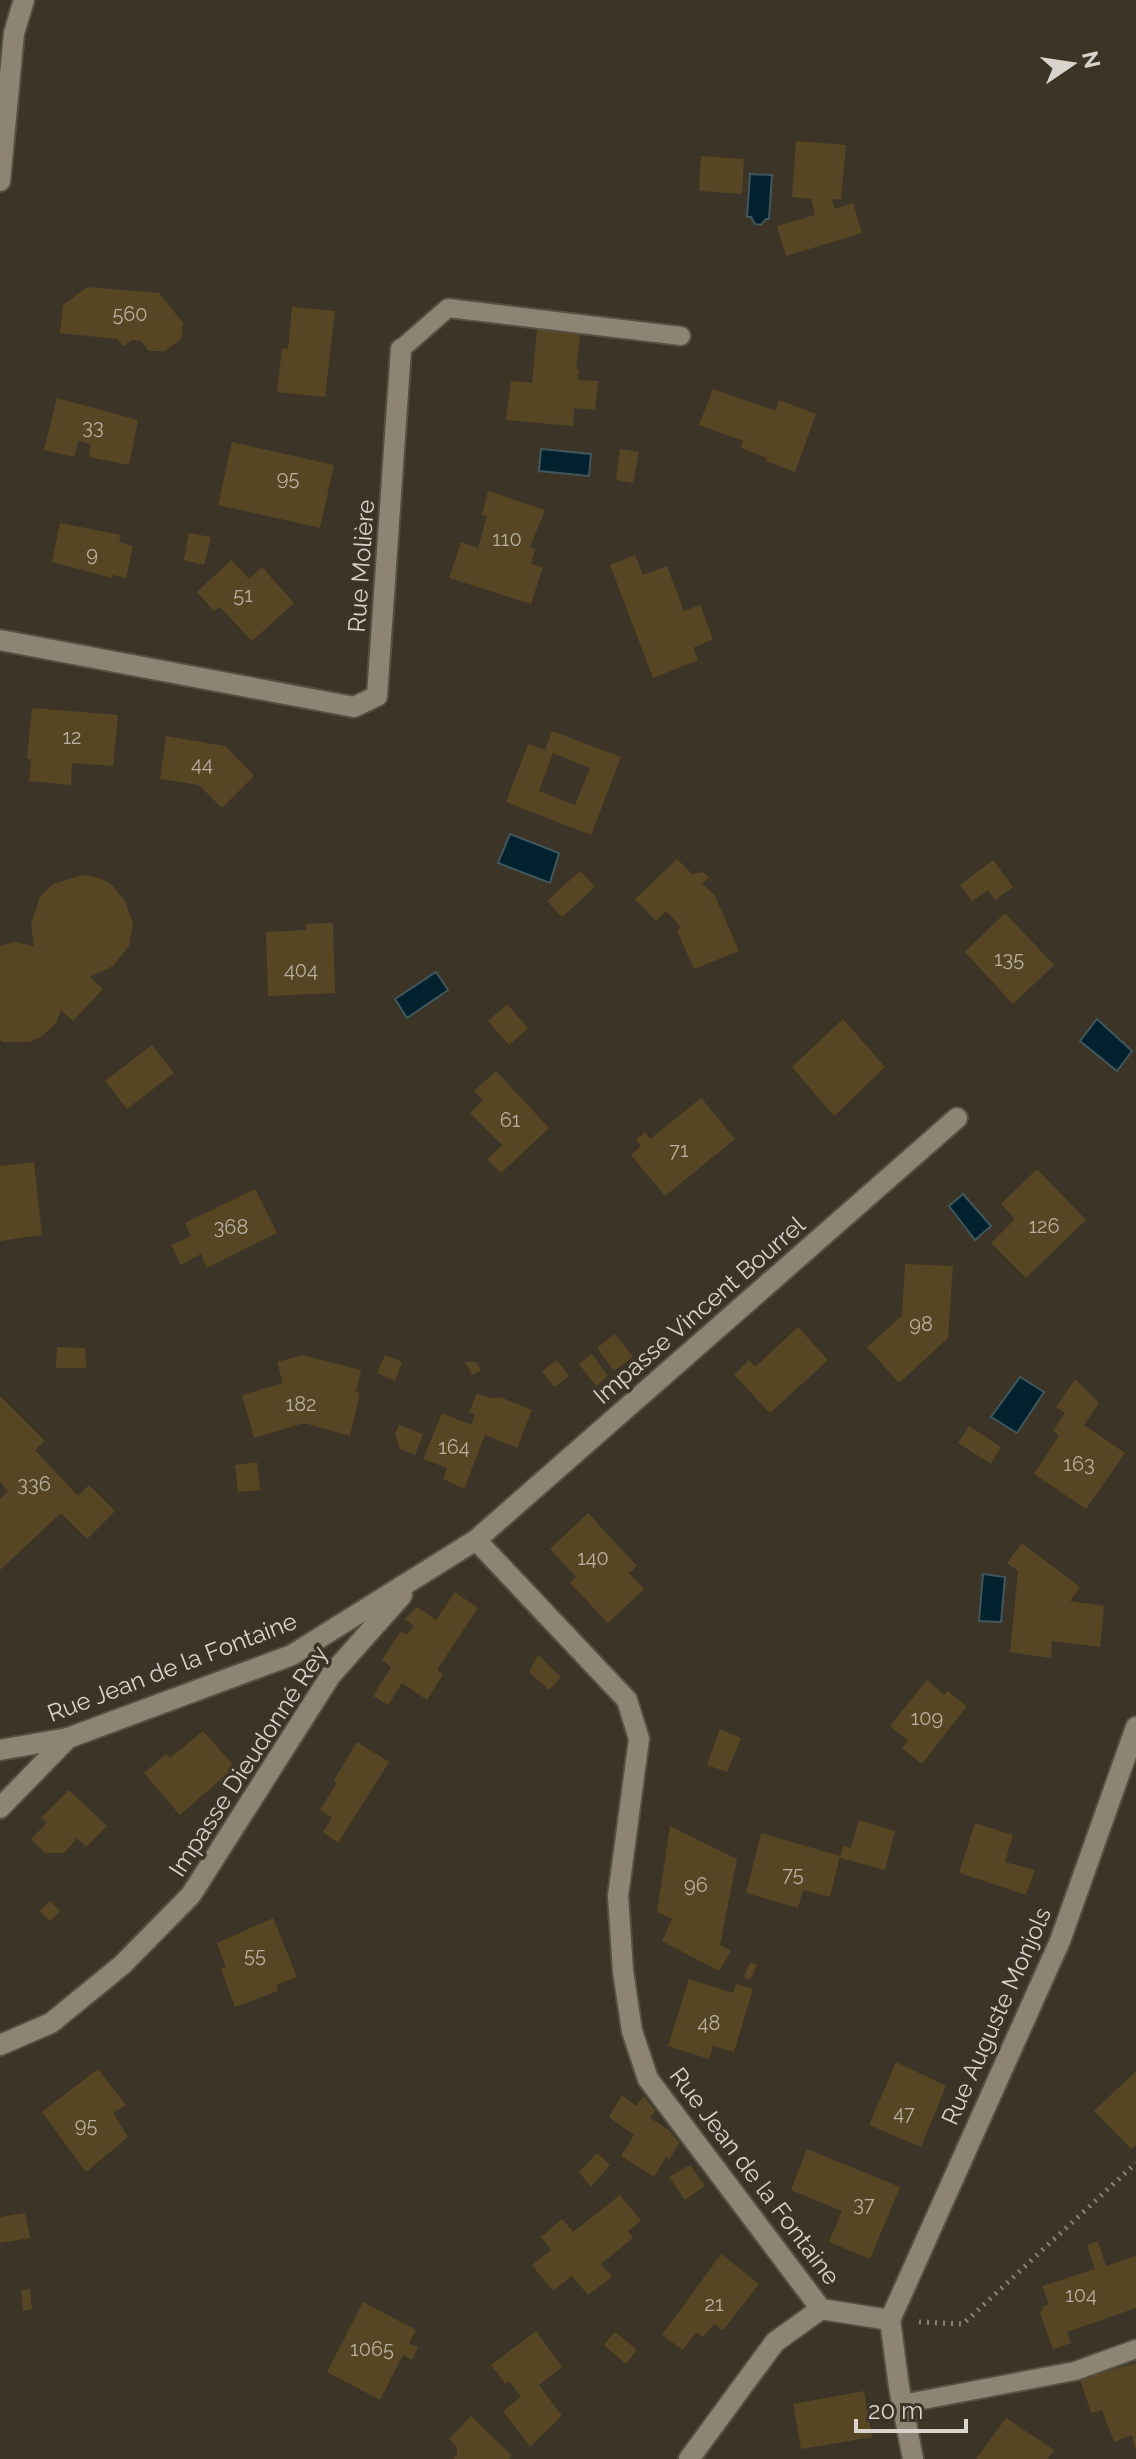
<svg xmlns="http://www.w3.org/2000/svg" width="1136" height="2459" font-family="Raleway,sans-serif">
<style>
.water{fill:#00212d;stroke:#41575c;stroke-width:2}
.building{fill:#574624;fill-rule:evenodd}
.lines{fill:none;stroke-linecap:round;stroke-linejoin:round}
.service-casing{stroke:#565043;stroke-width:22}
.minor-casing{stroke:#565043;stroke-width:24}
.path{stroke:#898276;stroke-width:5;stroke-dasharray:2 6;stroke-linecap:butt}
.service{stroke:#8d8474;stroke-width:18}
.minor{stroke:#8d8474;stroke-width:20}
.labels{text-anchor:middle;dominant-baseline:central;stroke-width:7;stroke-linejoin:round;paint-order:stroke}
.number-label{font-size:20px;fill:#b8b0a1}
.street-label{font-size:24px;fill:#d9d4cb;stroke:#3c3426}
</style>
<rect width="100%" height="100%" fill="#3c3426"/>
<g class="water">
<polygon points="750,174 772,175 769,219 766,219 761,225 755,224 751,217 747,217"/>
<polygon points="541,449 591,454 589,476 539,471"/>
<polygon points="510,834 559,853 550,883 498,863"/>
<polygon points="436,972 448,990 407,1018 395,999"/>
<polygon points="1097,1019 1132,1051 1117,1071 1080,1041"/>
<polygon points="963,1194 991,1226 975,1240 949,1206"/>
<polygon points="1020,1377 1044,1392 1017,1433 991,1417"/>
<polygon points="983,1574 1005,1577 1001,1622 979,1621"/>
</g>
<g class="building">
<polygon points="796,141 846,145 841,200 832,199 835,209 853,203 862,233 786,256 777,226 815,215 811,199 792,197"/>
<polygon points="701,156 744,159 742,194 699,191"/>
<polygon points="87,287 159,293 183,323 181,339 165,351 149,351 141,341 132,340 124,346 117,339 60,333 63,305"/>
<polygon points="292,307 335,311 325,397 277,392 282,348 288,349"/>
<polygon points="537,329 580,334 576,369 579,369 578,380 598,381 595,410 574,408 573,426 506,420 511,381 532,383"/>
<polygon points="713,389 776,411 779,400 816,414 795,472 766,461 767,458 741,448 743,441 699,425"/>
<polygon points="57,398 138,420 129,465 89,457 91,444 78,441 74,457 44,450"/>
<polygon points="232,442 334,465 320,528 218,505"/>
<polygon points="620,449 639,452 633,483 616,480"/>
<polygon points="488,491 545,510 530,547 535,549 531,564 543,567 531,604 449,578 461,542 478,548 487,516 482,515"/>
<polygon points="60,523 121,535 119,542 133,546 126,578 112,575 112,578 52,562"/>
<polygon points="189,533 211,537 204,565 184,560"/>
<polygon points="635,555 643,575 667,566 684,611 700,605 713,639 693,648 698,660 653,678 610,565"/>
<polygon points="231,560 249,579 262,567 294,603 252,641 220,607 214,611 197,592"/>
<polygon points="32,708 118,715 113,766 72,763 71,785 29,781 31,759 27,759"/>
<path d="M552 731 621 757 591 835 506 802 528 744 545 750ZM553 753 590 768 575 805 539 791Z"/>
<polygon points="166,736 225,746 254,776 222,808 199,785 160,779"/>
<polygon points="677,859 692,874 703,872 709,878 702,883 715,896 739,951 694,969 677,931 681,927 666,911 656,921 635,899"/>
<polygon points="993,860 1013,887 995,900 988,890 972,901 960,885"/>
<polygon points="580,871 595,887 562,917 547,901"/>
<polygon points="83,875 100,878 112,885 125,901 133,923 129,946 113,966 90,977 103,989 73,1021 61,1010 56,1023 41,1037 29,1042 3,1042 0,1040 0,946 14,942 34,946 31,924 40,897 53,884"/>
<polygon points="1005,913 1054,965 1013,1004 965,952"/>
<polygon points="333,923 335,993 268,996 266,932 306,930 306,924"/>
<polygon points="507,1004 528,1028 509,1045 488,1021"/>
<polygon points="843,1019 885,1067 834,1116 792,1067"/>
<polygon points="152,1045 174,1073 127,1109 105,1081"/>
<polygon points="496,1071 549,1128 501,1173 487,1159 502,1145 470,1113 483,1100 474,1091"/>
<polygon points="701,1098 735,1139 665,1196 631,1155 641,1146 636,1140 645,1132 650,1139"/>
<polygon points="34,1162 42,1235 0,1241 0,1166"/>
<polygon points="1037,1169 1086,1220 1026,1278 991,1243 1015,1219 1001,1204"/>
<polygon points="255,1189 277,1233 207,1268 201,1254 181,1265 171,1245 191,1236 185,1223"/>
<polygon points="905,1264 953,1266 948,1338 899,1383 867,1347 902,1316"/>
<polygon points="798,1327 828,1360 770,1413 734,1375 749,1360 755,1367"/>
<polygon points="615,1334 633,1357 614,1371 597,1348"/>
<polygon points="57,1347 85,1348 86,1368 56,1368"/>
<polygon points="592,1354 608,1376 596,1386 579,1364"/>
<polygon points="302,1355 361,1370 356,1392 360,1393 350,1436 304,1423 254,1438 242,1395 283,1383 277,1362"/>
<polygon points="385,1355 402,1362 395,1381 377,1373"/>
<polygon points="557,1360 569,1376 554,1387 542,1371"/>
<polygon points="465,1362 476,1362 481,1370 472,1375"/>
<polygon points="1075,1379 1099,1403 1084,1425 1125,1453 1086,1509 1034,1474 1059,1436 1053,1431 1065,1413 1056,1407"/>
<polygon points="477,1394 492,1398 500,1397 532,1410 517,1448 485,1435 464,1489 443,1479 447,1468 423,1459 442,1413 471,1425 475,1414 469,1412"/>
<polygon points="0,1396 45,1441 35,1450 78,1496 89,1485 115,1511 87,1539 61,1513 0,1570 0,1499 8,1491 0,1482"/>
<polygon points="399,1425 423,1434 415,1455 400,1449 395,1434"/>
<polygon points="969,1426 1001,1447 991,1464 958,1443"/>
<polygon points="257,1462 260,1490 238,1492 235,1465"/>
<polygon points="588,1513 637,1566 629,1573 644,1589 608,1623 570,1583 576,1577 550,1549"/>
<polygon points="1022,1543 1080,1587 1070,1601 1104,1606 1100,1647 1052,1641 1051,1658 1010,1652 1018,1571 1007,1563"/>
<polygon points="455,1592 478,1608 437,1670 443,1674 427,1700 402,1683 388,1705 373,1696 391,1667 382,1660 401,1631 406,1635 414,1626 404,1619 417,1607 436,1620"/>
<polygon points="538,1655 561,1677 549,1690 529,1672"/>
<polygon points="927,1680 944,1695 947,1691 967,1706 922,1764 902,1748 908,1741 890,1726"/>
<polygon points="720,1729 741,1738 727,1772 707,1765"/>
<polygon points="203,1731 235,1767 180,1815 144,1773 166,1754 170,1758"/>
<polygon points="357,1742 389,1762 338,1843 323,1832 332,1817 320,1810 337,1783 334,1780"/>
<polygon points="69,1790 107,1826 86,1847 77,1838 64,1853 45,1853 31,1839 47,1823 41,1818"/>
<polygon points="859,1820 895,1831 885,1870 840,1858 843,1846 851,1848"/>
<polygon points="975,1823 1013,1835 1005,1862 1035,1870 1026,1895 959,1873"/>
<polygon points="670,1826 737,1859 720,1945 731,1951 719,1971 662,1941 672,1919 657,1912"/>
<polygon points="761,1833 840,1856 830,1897 803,1890 798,1908 746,1893"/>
<polygon points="50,1901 60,1911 50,1921 39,1911"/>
<polygon points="273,1918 297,1977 276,1985 278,1991 235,2007 221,1969 226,1967 217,1943"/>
<polygon points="751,1962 757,1965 750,1980 743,1977"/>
<polygon points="689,1979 733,1993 736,1984 753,1989 734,2052 713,2046 709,2059 668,2046"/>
<polygon points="896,2062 946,2086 921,2147 869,2125"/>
<polygon points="98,2069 126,2105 113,2113 128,2137 86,2172 42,2112"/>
<polygon points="1136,2071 1136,2145 1131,2149 1094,2111"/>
<polygon points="622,2095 636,2106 644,2096 655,2111 650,2118 669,2130 679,2143 669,2160 666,2157 654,2177 621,2156 634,2135 609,2117"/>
<polygon points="807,2149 900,2187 870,2259 829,2242 842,2211 791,2190"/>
<polygon points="597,2153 610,2165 591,2187 579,2172"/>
<polygon points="690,2165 705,2186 685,2200 669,2177"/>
<polygon points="620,2195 641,2221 628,2231 633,2238 601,2264 612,2277 588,2295 572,2276 553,2291 532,2265 551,2250 541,2237 562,2219 573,2232"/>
<polygon points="25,2213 30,2238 0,2243 0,2217"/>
<polygon points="1098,2241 1106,2266 1136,2256 1136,2308 1067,2332 1071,2343 1053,2349 1040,2313 1044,2306 1049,2304 1042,2286 1095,2269 1087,2245"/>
<polygon points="721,2254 759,2284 723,2330 714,2324 703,2337 696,2332 683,2350 662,2335"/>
<polygon points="30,2289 32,2309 23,2311 21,2290"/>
<polygon points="363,2302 416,2330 409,2343 418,2348 412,2360 403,2355 380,2400 327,2372"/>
<polygon points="536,2331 562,2367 539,2385 562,2416 530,2447 503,2411 521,2397 509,2381 505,2383 491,2365"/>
<polygon points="615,2332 637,2350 626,2364 604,2345"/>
<polygon points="1136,2363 1136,2448 1135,2449 1132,2435 1114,2442 1102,2410 1091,2413 1080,2379"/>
<polygon points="864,2391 872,2437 801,2449 793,2404"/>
<polygon points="471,2416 512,2456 508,2459 453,2459 457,2454 457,2447 449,2439"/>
<polygon points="1006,2418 1054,2450 1048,2459 976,2459"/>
</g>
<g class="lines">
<g class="service-casing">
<g id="service">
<polyline points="401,349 448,308 681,336"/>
<polyline points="902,2404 1075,2371 1136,2349"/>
</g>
</g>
<g class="minor-casing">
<g id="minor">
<polyline points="0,181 14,33 24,0"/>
<polyline points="0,640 354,707 377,696 401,349"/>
<polyline points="476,1540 957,1118"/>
<polyline points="0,1750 68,1738 292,1655 476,1540 627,1700 639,1739 618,1896 623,1971 632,2031 648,2079 821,2309 890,2320"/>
<polyline points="0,1808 68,1738"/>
<polyline points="0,2045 51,2023 122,1965 191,1895 331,1675 402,1595"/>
<polyline points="890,2320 1060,1941 1136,1727"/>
<polyline points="890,2320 899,2387 913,2459"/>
<polyline points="689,2459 775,2342 821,2309"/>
</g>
</g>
<polyline class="path" points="919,2322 963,2324 1136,2163"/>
<use href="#service" class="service"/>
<use href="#minor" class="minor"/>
</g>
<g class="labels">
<g class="number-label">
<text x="130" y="314">560</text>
<text x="93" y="427">33</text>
<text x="288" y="478">95</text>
<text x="507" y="539">110</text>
<text x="92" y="554">9</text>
<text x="243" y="595">51</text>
<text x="72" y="737">12</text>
<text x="202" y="764">44</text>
<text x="1009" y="959">135</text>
<text x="301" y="970">404</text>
<text x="510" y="1120">61</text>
<text x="679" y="1150">71</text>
<text x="1044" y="1226">126</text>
<text x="231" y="1227">368</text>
<text x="921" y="1324">98</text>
<text x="301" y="1404">182</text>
<text x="454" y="1447">164</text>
<text x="1079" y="1464">163</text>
<text x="34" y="1484">336</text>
<text x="593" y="1558">140</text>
<text x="927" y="1718">109</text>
<text x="793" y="1874">75</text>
<text x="696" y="1885">96</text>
<text x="255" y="1955">55</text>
<text x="709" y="2023">48</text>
<text x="904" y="2113">47</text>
<text x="86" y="2125">95</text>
<text x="864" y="2204">37</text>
<text x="1081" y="2295">104</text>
<text x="714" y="2304">21</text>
<text x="372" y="2349">1065</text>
</g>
<g class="street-label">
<text transform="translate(361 566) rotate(-86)">Rue Molière</text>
<text transform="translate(699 1310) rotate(-41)">Impasse Vincent Bourrel</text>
<text transform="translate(172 1667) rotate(-21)">Rue Jean de la Fontaine</text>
<text transform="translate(248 1761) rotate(-57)">Impasse Dieudonné Rey</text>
<text transform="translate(996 2016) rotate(-66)">Rue Auguste Monjols</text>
<text transform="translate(755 2176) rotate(53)">Rue Jean de la Fontaine</text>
</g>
</g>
<g transform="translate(1072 64) rotate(77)" stroke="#3c3426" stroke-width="6" paint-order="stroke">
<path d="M0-6L14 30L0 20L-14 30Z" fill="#d9d4cb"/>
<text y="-12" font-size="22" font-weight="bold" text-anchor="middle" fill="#d9d4cb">N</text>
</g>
<path d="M856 2419v12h110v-12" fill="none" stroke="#d9d4cb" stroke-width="4"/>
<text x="868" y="2419" font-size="24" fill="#d9d4cb" stroke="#3c3426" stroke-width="6" paint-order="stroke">20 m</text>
</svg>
